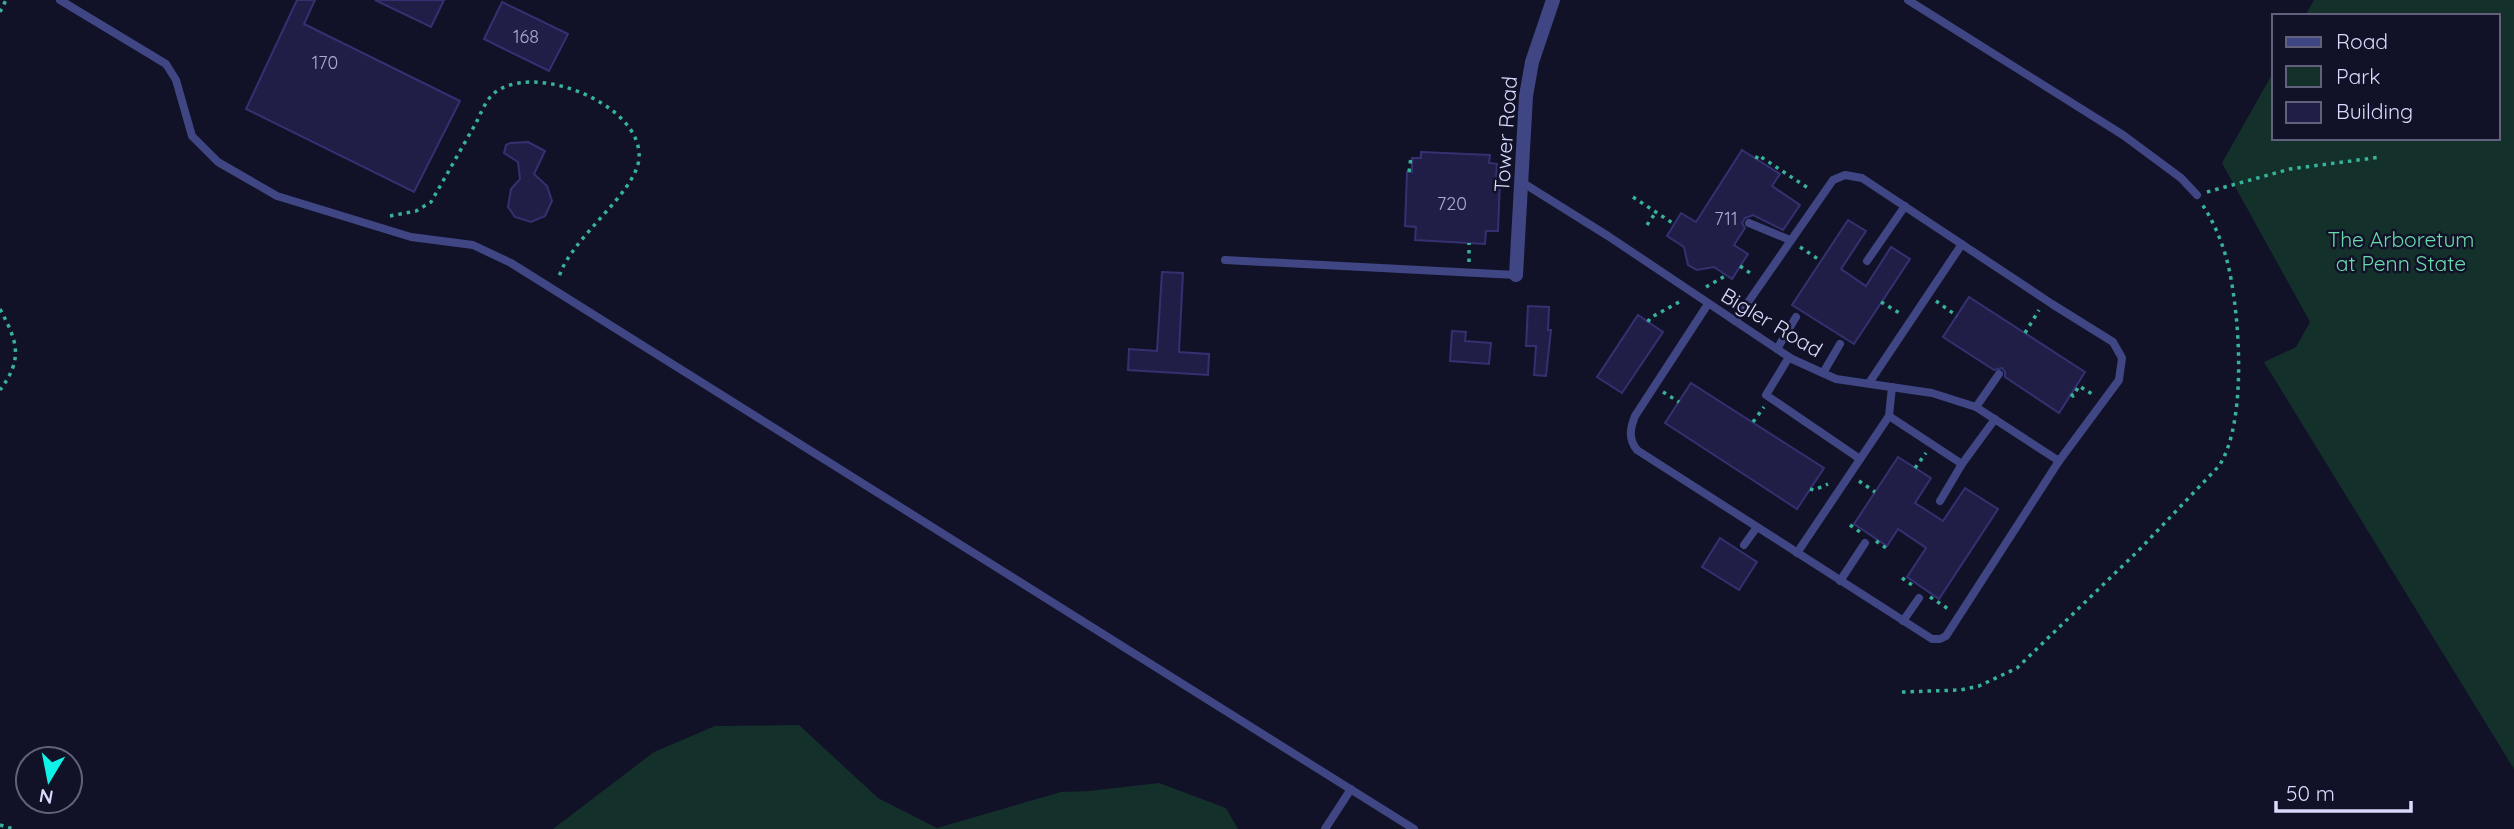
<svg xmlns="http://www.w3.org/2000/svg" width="2514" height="829" font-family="Quicksand,sans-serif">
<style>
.green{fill:#14302b}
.building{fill:#201e47;stroke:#343171;stroke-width:2}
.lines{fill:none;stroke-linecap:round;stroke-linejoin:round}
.path{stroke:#37b399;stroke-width:3.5;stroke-dasharray:3.5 5;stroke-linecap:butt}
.service{stroke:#3f4683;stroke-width:8}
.minor{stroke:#3f4683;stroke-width:14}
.labels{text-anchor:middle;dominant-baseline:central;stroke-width:5;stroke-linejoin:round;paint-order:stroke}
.number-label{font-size:18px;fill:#ababd0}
.street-label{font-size:21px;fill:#d9dafd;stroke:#111127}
.park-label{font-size:21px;fill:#68daac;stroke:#111127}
</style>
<rect width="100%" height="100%" fill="#111127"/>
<g class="green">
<polygon points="2314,0 2514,0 2514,769 2264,362 2296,347 2310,322 2222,163 2274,71 2274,138 2498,138 2498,16 2305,16"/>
<polygon points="799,725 878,798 937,828 1061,792 1089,791 1159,783 1226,808 1238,829 553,829 654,752 715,726"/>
</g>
<g class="building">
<polygon points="297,0 315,0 304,24 460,101 414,192 246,109"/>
<polygon points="375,0 444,0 431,27"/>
<polygon points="502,2 568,34 549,71 484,39"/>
<polygon points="528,142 545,151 534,174 547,186 552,201 545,216 531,222 515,217 508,207 511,189 520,179 518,162 504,153 506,145 510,143"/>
<polygon points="1742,150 1780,174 1772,186 1800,205 1783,230 1753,215 1745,218 1742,223 1745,228 1734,245 1748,254 1732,279 1714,267 1697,270 1688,265 1684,247 1667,236 1681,213 1696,222"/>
<polygon points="1421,152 1490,155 1489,163 1497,164 1496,179 1500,179 1498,231 1486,231 1485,244 1415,240 1416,227 1405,226 1407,172 1412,172 1412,158 1421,158"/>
<polygon points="1848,220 1866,231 1841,269 1866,286 1891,247 1910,259 1854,344 1792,305"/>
<polygon points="1162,272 1183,273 1179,352 1209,354 1208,375 1128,370 1129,349 1157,351"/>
<polygon points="1969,297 2085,372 2059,413 2005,377 2005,372 2002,368 1994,370 1943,337"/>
<polygon points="1528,306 1549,307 1548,330 1551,330 1546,376 1534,375 1536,346 1526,346"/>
<polygon points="1638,315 1663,332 1622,393 1597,377"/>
<polygon points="1452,331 1466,332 1465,341 1491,343 1489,364 1450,361"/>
<polygon points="1691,383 1824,468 1797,509 1665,423"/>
<polygon points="1898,457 1931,478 1915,503 1943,521 1965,488 1998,509 1939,599 1907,577 1926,548 1898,529 1887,546 1854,524"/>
<polygon points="1720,538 1757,562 1739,590 1702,567"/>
</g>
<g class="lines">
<g class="path">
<polyline points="0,12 6,0"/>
<polyline points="1756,159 1758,155 1811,190"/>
<polyline points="1409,172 1411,157"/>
<polyline points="2207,192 2290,169 2381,157"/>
<polyline points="1633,197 1674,224"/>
<path d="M390 216 416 211 431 202C446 176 461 149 476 123 480 115 485 102 492 95 530 59 644 104 639 159 635 194 570 239 559 277"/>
<polyline points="1647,225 1656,212"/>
<polyline points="1800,247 1821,261"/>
<polyline points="1469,262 1469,243"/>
<polyline points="1740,266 1753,275"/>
<polyline points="1706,287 1727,275"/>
<polyline points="1936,301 1957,316"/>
<polyline points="1881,302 1901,314"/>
<path d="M0 309C17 341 24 358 0 390"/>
<polyline points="1648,322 1650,318 1681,301"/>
<polyline points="2025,333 2039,310"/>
<polyline points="1663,392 1679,402"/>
<polyline points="2071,394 2073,396 2079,386 2092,394"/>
<polyline points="1753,422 1764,407"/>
<polyline points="1915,468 1926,453"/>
<polyline points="1859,481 1875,492"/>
<polyline points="1810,489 1814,490 1828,484"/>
<polyline points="1850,525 1860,532"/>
<polyline points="1876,541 1886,548"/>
<polyline points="1902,578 1915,587"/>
<polyline points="1930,597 1950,610"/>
<path d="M1902 692 1960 690 1979 686 2017 668 2139 550 2219 466C2247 423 2240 319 2229 269 2224 246 2215 224 2202 204"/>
<polyline points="0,825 13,829"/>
</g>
<g class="service">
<polyline points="60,0 166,64 176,80 192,136 218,162 277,196 411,237 473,245 511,263 1414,829"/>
<polyline points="1908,0 2123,135 2181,178 2197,195"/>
<polyline points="1523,183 1608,236 1792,359 1836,379 1932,393 1976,407 2059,461"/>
<polyline points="1749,223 1790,240"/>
<polyline points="1225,260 1516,275"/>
<polyline points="1867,261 1905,206"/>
<path d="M1708 304 1635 416C1630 429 1628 438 1637 450L1932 639H1940L1946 636 2059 461 2119 380 2122 358 2113 342 2052 304 1862 178 1845 175 1833 180 1735 321"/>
<polyline points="1777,349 1796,317"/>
<polyline points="1789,357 1766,395 1860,459"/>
<polyline points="1823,373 1840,344"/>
<polyline points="1869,383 1962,244"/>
<polyline points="1976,407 1999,374"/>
<polyline points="1889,416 1962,464 1995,419"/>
<polyline points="1940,501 1962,464"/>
<polyline points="1744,545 1757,527"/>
<polyline points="1797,553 1889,416 1892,387"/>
<polyline points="1840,581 1865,543"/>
<polyline points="1903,621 1919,598"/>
<polyline points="1325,829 1351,789"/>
</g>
<polyline class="minor" points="1516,275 1526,96 1532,62 1553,0"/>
</g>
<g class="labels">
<g class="number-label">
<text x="526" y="36">168</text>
<text x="325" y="62">170</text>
<text x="1452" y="203">720</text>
<text x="1726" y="218">711</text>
</g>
<g class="street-label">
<text transform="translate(1505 134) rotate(-86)">Tower Road</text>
<text transform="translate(1772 322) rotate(31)">Bigler Road</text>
</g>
<g class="park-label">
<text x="2401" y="239">The Arboretum<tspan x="2401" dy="24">at Penn State</tspan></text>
</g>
</g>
<rect x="2272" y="14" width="228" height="126" fill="#111127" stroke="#61617d" stroke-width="2"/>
<rect x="2286" y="37" width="35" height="10" fill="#3f4683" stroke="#61617d" stroke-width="2"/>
<text x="2336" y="49" font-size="21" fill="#d9dafd">Road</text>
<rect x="2286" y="66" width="35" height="21" fill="#14302b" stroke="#61617d" stroke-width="2"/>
<text x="2336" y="84" font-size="21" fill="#d9dafd">Park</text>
<rect x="2286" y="102" width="35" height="21" fill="#201e47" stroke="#61617d" stroke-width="2"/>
<text x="2336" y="119" font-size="21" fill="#d9dafd">Building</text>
<g transform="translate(49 780) rotate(190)"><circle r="33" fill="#111127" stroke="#61617d" stroke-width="2"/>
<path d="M0-5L12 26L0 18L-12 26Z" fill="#0ff2e7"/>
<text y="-10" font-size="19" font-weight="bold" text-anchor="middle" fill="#d9dafd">N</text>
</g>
<path d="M2276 801v10h135v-10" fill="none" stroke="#d9dafd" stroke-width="3.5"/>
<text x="2286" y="801" font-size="21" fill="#d9dafd" stroke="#111127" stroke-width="5" paint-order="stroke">50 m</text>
</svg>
